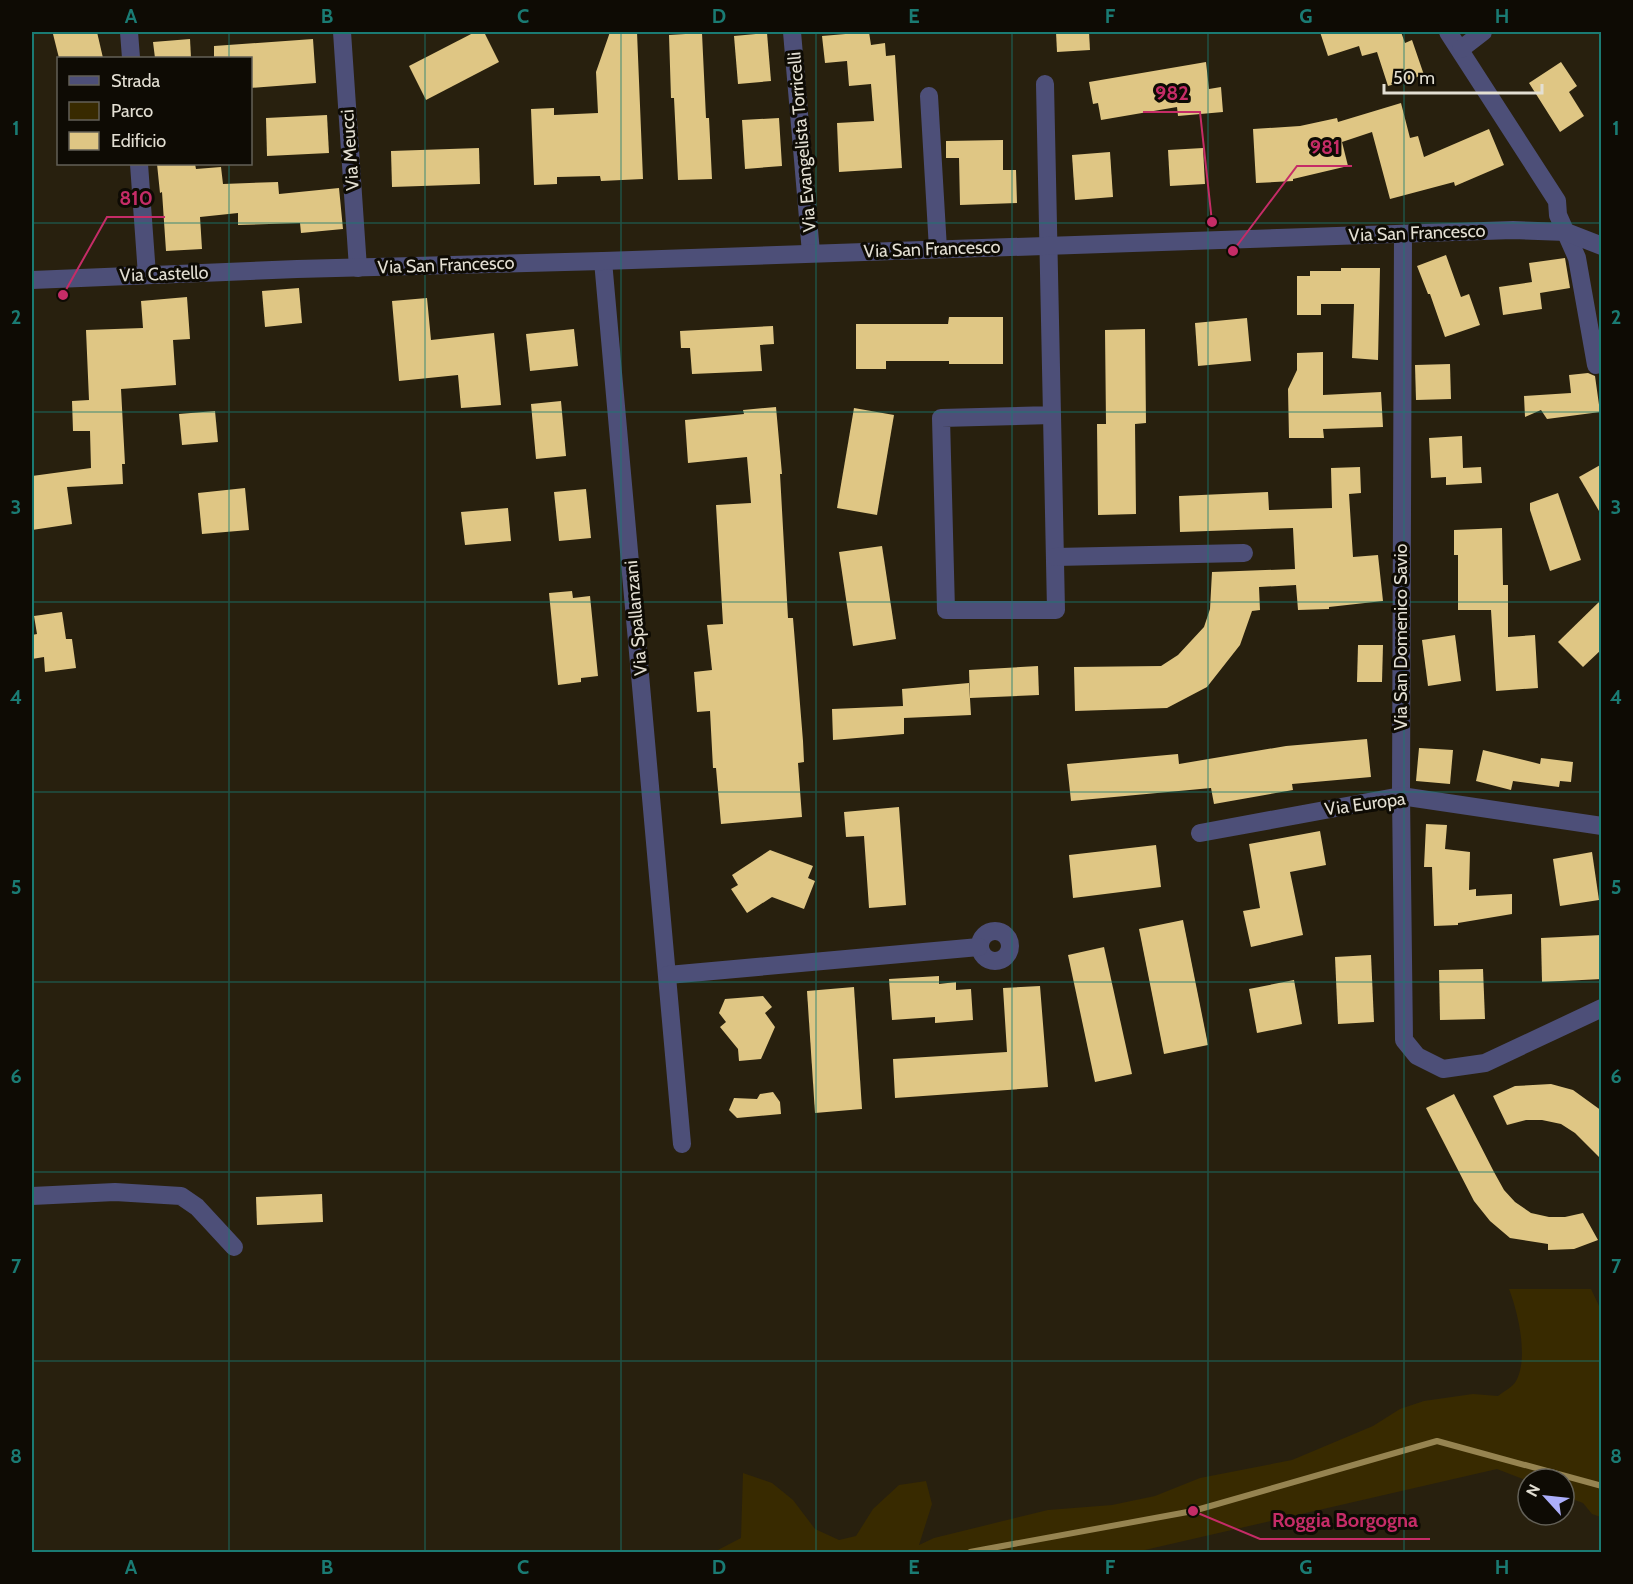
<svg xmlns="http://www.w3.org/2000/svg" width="1633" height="1584" font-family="Cabin,sans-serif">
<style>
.green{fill:#382a00}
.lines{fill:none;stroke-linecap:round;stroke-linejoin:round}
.stream{stroke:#968451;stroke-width:6}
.building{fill:#dfc684}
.minor{stroke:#4d4f78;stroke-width:18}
.grid{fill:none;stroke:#1a7b73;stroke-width:1.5;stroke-opacity:0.55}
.labels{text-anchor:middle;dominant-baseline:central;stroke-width:6;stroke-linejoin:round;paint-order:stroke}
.street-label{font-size:18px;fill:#e3dfd3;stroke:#0e0b04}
.leader{fill:none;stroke:#c52c67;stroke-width:2}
.callout-dot{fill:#c52c67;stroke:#0e0b04;stroke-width:2}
.callout-label{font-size:20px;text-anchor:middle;font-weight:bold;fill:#c52c67;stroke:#0e0b04;stroke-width:6;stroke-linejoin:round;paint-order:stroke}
.neatline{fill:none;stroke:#1a7b73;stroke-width:2}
.grid-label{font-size:20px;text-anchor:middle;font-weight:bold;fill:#1a7b73}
</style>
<rect width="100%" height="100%" fill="#28200e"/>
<path class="green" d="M1509 1289H1591L1601 1310V1517L1592 1514 1583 1503 1564 1496V1479H1528V1481L1497 1469 1136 1552H688L716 1551 741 1538 743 1473 772 1483 793 1500 815 1529 839 1540 856 1536 873 1509 899 1485 926 1481 932 1504 919 1545 934 1538 1048 1510 1112 1505 1155 1496 1200 1478 1292 1460 1373 1426 1400 1409 1424 1401 1473 1394 1498 1396C1503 1392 1513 1387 1516 1381 1529 1358 1518 1312 1509 1289Z"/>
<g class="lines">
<polyline class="stream" points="970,1552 1193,1511 1437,1441 1602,1486"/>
</g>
<g class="building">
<polygon points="65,32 97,32 103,58 59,58 53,34"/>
<polygon points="475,32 484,32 499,62 426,100 409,66"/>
<polygon points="610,32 637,32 643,179 601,181 600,176 557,177 557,184 534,185 531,109 554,108 554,115 598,113 596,72"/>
<polygon points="869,32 871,45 885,43 886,56 895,55 902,168 839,172 837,123 874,121 871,84 849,86 847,61 825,63 822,36"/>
<polygon points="1056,32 1089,32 1090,50 1057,52"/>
<polygon points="1320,32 1401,32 1405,43 1412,40 1424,75 1388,86 1377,52 1362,56 1359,46 1328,56"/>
<polygon points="702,33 706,118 709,118 712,179 678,180 674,98 671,98 669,35"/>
<polygon points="767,33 771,81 738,84 734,36"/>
<polygon points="190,39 191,58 155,58 153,42"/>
<polygon points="313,39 316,83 250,88 250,58 214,58 214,46"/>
<polygon points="1206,62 1209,89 1221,87 1223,112 1178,116 1177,107 1101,120 1098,103 1093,104 1089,82"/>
<polygon points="1561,62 1577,86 1569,92 1584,116 1560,132 1529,83"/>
<polygon points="1401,103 1410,138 1418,136 1424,157 1489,129 1504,165 1455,186 1454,182 1390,199 1372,132 1342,142 1348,166 1293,179 1293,181 1256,183 1253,129 1300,126 1337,118 1338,122"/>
<polygon points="327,115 329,153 267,156 266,118"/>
<polygon points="779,118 782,166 745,169 742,120"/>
<polygon points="1003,140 1003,170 1016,170 1017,203 960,205 959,158 946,158 946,141"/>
<polygon points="479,148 480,184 392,187 391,151"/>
<polygon points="1203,148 1205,184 1170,186 1168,150"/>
<polygon points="1110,152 1113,197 1075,200 1072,155"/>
<polygon points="157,164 195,164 196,169 221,167 223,184 278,182 279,194 339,188 343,229 301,233 300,223 238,225 238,213 200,217 202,249 166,251 162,192 160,193"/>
<polygon points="1446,255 1461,297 1469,294 1480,325 1445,337 1430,294 1428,294 1417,266"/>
<polygon points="1565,258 1570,288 1540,293 1542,309 1503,315 1499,287 1532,282 1529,263"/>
<polygon points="1341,268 1380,268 1378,360 1352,358 1354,304 1321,304 1321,315 1297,315 1297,276 1310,276 1310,271 1341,271"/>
<polygon points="299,288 302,323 265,327 262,291"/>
<polygon points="187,297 190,339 173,340 176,385 121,389 125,464 122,464 123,484 67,487 72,524 32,530 32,476 91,468 90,431 73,431 72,401 89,400 86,330 143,328 141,301"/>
<polygon points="427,298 431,340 494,333 501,405 461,408 458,375 399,381 392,301"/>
<polygon points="949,317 1003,317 1003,364 949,364 949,361 886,361 886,369 856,369 856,324 948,324"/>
<polygon points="1247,318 1251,361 1198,366 1195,323"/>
<polygon points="773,326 774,344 760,345 762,371 692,374 690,348 681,348 680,331"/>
<polygon points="574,329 578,366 530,371 526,334"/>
<polygon points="1145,329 1146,423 1135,424 1136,514 1098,515 1097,424 1106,424 1105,330"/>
<polygon points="1323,352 1323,395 1381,392 1383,427 1323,429 1324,438 1289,438 1288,389 1297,370 1297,353"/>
<polygon points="1450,364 1451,399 1416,400 1415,365"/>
<polygon points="1588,373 1595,376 1600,412 1547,419 1541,410 1525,417 1524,396 1571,393 1569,375"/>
<polygon points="561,401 566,456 536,459 531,404"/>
<polygon points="776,407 782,474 780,474 788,618 793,618 803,741 804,762 798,763 802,817 721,824 716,768 713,768 710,711 697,712 694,672 712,670 707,625 723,624 716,505 751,503 747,457 688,463 685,420 744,414 743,410"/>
<polygon points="854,408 894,415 877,515 837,508"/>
<polygon points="215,411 218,442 182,445 179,414"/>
<polygon points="1462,436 1463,468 1481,467 1482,483 1446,485 1446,477 1431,478 1429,438"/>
<polygon points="1602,464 1602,516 1579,477"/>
<polygon points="1360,467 1361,493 1349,494 1353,557 1378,555 1383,601 1329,607 1329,609 1298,610 1296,585 1259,587 1260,610 1252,611 1240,645 1207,687 1167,708 1075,711 1074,667 1161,666 1178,655 1204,627 1210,609 1212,572 1295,569 1293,528 1180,532 1179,496 1268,492 1269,510 1332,508 1331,468"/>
<polygon points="245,488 249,530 202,534 198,493"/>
<polygon points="586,489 591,538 559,541 554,492"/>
<polygon points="1558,493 1581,560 1550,571 1530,510 1530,503"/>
<polygon points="508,508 511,541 465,545 461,512"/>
<polygon points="1502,528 1503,585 1508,585 1508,637 1535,635 1538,688 1496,691 1491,610 1458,610 1458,555 1454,555 1454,530"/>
<polygon points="882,546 896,639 853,646 839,552"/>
<polygon points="572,591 573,598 590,596 598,676 581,678 581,682 558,685 549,593"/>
<polygon points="1602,599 1602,649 1583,667 1558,642"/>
<polygon points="62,612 66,639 72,639 76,668 45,672 44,657 32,659 32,635 37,634 34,616"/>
<polygon points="1455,635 1461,681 1428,686 1422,640"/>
<polygon points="1358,645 1383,645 1382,682 1357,682"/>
<polygon points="1038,666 1039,695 970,698 969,670"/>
<polygon points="969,683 971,715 904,718 904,734 833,740 832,709 903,706 902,689"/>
<polygon points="1367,739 1371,777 1292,784 1293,790 1214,804 1211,788 1071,801 1067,764 1178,754 1179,764 1286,746"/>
<polygon points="1419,748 1453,750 1450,784 1416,781"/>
<polygon points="1483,750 1540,764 1541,758 1573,762 1571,782 1560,781 1559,787 1513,781 1511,790 1476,781"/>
<polygon points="899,807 906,905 869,908 864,836 846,837 844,812"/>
<polygon points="1426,824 1447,825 1445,849 1470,852 1469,890 1476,889 1476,896 1512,894 1512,914 1458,923 1458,925 1434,926 1432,867 1424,867"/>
<polygon points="1320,831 1326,865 1290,872 1303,935 1251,947 1243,911 1260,908 1249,844"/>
<polygon points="1156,845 1161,887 1073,898 1069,855"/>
<polygon points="770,850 813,866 808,878 815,881 804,909 772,897 747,913 731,889 738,885 732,875"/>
<polygon points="1592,852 1599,900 1560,906 1553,859"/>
<polygon points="1183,920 1208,1045 1164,1054 1139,929"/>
<polygon points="1602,935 1602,979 1542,982 1541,938"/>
<polygon points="1104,947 1132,1074 1095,1082 1068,955"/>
<polygon points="1371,955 1374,1022 1338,1024 1335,957"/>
<polygon points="1483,969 1485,1019 1440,1020 1439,970"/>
<polygon points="939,976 939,984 956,982 956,990 971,989 973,1020 935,1023 935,1017 892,1020 889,979"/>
<polygon points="1294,980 1302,1024 1257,1033 1249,989"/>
<polygon points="1040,986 1048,1087 895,1098 893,1059 1007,1052 1003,988"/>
<polygon points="854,987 862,1109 815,1113 807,991"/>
<polygon points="763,996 772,1007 765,1013 775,1027 761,1059 739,1061 738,1049 720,1027 726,1022 719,1013 725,999"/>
<polygon points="1551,1084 1573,1090 1602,1111 1602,1160 1575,1133 1561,1124 1542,1120 1526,1120 1507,1125 1493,1096 1515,1086"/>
<polygon points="773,1092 780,1102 781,1114 737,1118 729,1110 734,1098 757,1099 760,1094"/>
<polygon points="1454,1094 1494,1172 1504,1190 1515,1202 1531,1213 1549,1217 1565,1217 1583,1213 1598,1240 1574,1249 1548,1250 1548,1244 1510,1238 1490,1221 1474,1201 1426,1108"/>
<polygon points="322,1194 323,1222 257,1225 256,1197"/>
</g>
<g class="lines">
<g class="minor">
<polyline points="129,32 131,58"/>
<polyline points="342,32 358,268"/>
<polyline points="792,32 811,253"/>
<polyline points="1448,32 1557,201 1558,215 1577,258 1596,365"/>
<polyline points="1461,49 1483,32"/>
<polyline points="1045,84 1052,415 941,418 946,610 1056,610 1052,415"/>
<polyline points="929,96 938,249"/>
<polyline points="139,164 147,275"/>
<polyline points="1403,234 1401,796 1404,1040 1417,1056 1443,1069 1485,1063 1602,1008"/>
<polyline points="603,261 682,1144"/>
<polyline points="32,280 297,269 603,261 1513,230 1566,232 1602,246"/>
<polyline points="1055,557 1244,553"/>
<polyline points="1200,833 1401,796 1602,826"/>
<circle cx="995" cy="946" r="15"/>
<polyline points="668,975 979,947"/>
<polyline points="32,1196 115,1192 181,1196 197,1207 234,1247"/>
</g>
</g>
<path class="grid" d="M229 32V58M425 32V1552M621 32V1552M816 32V1552M1012 32V1552M1208 32V1552M1404 32V1552M229 164V1552M32 223H1602M32 412H1602M32 602H1602M32 792H1602M32 982H1602M32 1172H1602M32 1361H1602"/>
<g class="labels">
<g class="street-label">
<text transform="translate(802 142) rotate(-95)">Via Evangelista Torricelli</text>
<text transform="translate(350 150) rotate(-94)">Via Meucci</text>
<text transform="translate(1417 233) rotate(-2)">Via San Francesco</text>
<text transform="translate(932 249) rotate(-2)">Via San Francesco</text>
<text transform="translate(446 265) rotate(-2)">Via San Francesco</text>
<text transform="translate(164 274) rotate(-2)">Via Castello</text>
<text transform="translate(636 618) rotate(-95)">Via Spallanzani</text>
<text transform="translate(1401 637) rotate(-90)">Via San Domenico Savio</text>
<text transform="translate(1365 804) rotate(-8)">Via Europa</text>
</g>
</g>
<path class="leader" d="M1212 222L1200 112H1143M1233 251L1297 166H1352M63 295L107 217H165M1193 1511L1260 1539H1430"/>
<g class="callout-dot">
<circle cx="1212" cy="222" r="6"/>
<circle cx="1233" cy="251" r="6"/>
<circle cx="63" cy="295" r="6"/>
<circle cx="1193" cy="1511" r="6"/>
</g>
<g class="callout-label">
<text x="1172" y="100">982</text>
<text x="1325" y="154">981</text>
<text x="136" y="205">810</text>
<text x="1345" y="1527">Roggia Borgogna</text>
</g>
<rect width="1633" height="1584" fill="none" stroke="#0e0b04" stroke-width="66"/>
<rect x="57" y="57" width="195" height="108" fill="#0e0b04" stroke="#636057" stroke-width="1.5"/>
<rect x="69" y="76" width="30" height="9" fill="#4d4f78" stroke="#636057" stroke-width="1.5"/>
<text x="111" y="87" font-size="18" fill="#e3dfd3">Strada</text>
<rect x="69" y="102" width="30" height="18" fill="#382a00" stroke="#636057" stroke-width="1.5"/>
<text x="111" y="117" font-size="18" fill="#e3dfd3">Parco</text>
<rect x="69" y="132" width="30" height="18" fill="#dfc684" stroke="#636057" stroke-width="1.5"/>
<text x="111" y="147" font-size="18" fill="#e3dfd3">Edificio</text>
<g transform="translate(1546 1497) rotate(297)"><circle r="28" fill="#0e0b04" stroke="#636057" stroke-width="1.5"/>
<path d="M0-4.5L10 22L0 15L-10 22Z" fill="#acaffb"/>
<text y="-9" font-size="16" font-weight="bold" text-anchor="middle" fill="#e3dfd3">N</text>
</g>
<path d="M1384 84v9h158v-9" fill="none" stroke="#e3dfd3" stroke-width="3"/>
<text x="1393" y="84" font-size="18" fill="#e3dfd3" stroke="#0e0b04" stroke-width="4.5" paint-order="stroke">50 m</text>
<rect x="33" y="33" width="1567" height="1518" class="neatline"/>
<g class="grid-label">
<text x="131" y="23">A</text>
<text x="327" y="23">B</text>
<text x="523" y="23">C</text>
<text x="719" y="23">D</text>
<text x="914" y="23">E</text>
<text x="1110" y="23">F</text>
<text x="1306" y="23">G</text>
<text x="1502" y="23">H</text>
<text x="16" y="135">1</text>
<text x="1616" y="135">1</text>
<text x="16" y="324">2</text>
<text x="1616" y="324">2</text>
<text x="16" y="514">3</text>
<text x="1616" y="514">3</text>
<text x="16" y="704">4</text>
<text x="1616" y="704">4</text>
<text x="16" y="894">5</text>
<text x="1616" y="894">5</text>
<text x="16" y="1083">6</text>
<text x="1616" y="1083">6</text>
<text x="16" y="1273">7</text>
<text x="1616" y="1273">7</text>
<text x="16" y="1463">8</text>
<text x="1616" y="1463">8</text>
<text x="131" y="1574">A</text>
<text x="327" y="1574">B</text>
<text x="523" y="1574">C</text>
<text x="719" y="1574">D</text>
<text x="914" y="1574">E</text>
<text x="1110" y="1574">F</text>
<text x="1306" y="1574">G</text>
<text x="1502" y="1574">H</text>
</g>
</svg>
